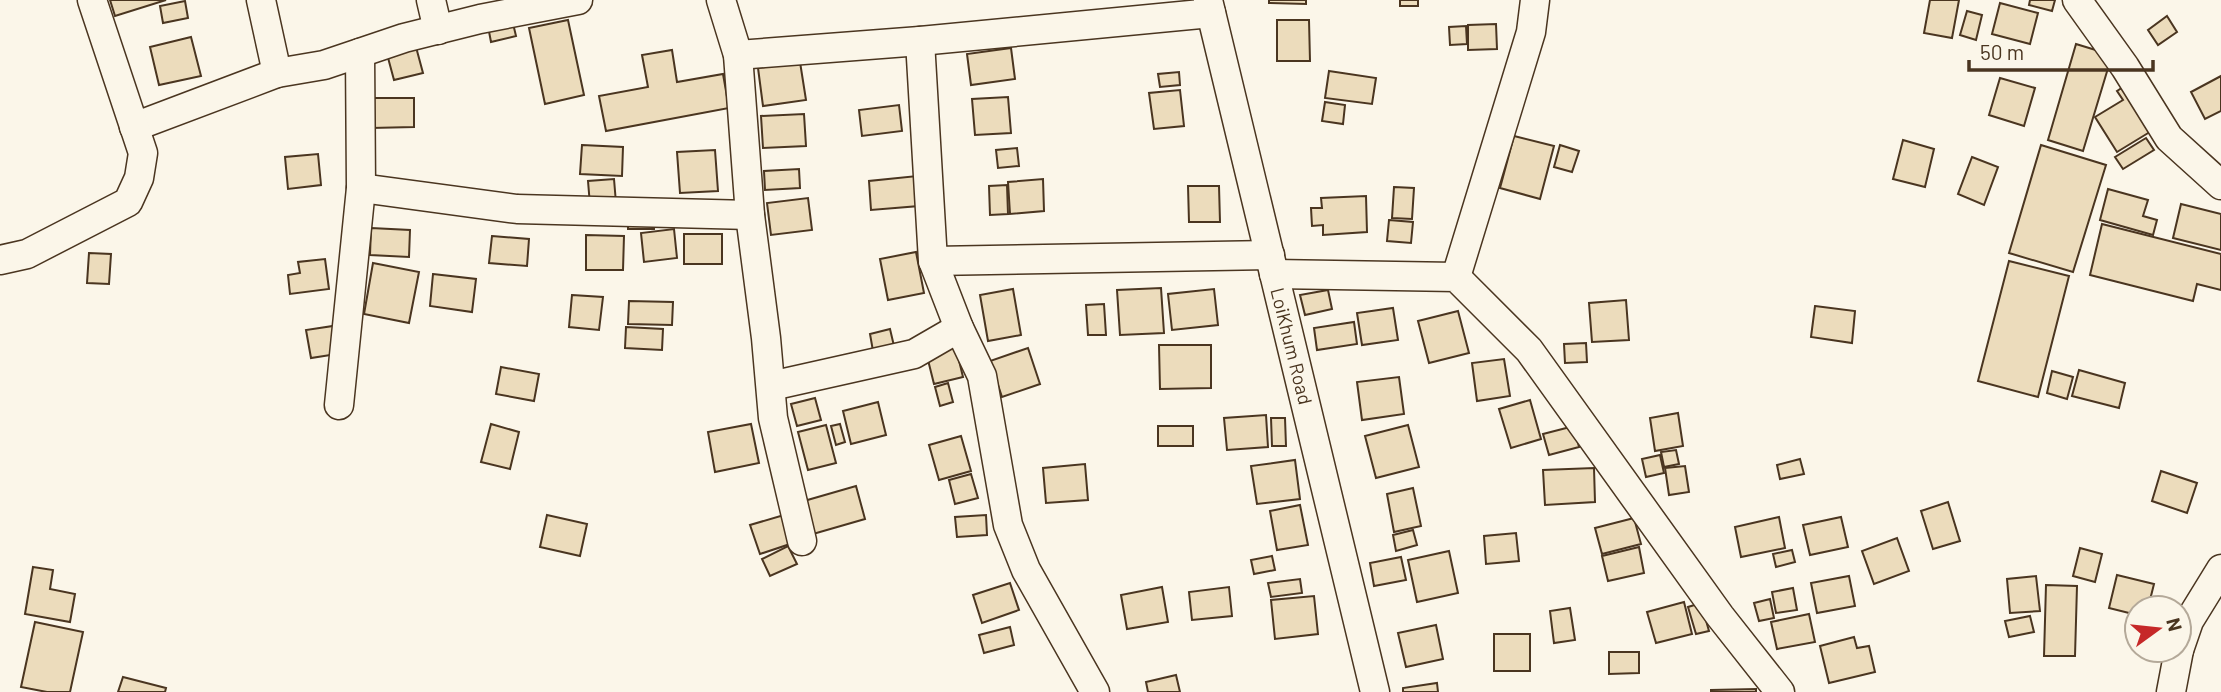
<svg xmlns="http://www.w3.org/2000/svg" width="2221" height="692" font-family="Barlow,sans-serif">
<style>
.building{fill:#ecdcbc;stroke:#4a3520;stroke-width:2}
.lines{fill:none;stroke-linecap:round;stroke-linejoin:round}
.minor-casing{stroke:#4a3520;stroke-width:31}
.minor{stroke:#fbf6e9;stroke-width:28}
.labels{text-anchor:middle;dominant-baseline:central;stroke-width:5;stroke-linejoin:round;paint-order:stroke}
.street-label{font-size:19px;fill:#4a3520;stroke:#fbf6e9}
</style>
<rect width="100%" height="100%" fill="#fbf6e9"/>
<g class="building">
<polygon points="110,0 166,0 115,16"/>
<polygon points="1269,0 1306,0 1306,4 1269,3"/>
<rect x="1400" y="0" width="18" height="6"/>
<polygon points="1930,0 1959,0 1952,38 1924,33"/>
<polygon points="2030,0 2055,0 2052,11 2029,5"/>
<polygon points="185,1 188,18 163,23 160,6"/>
<polygon points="2000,3 2038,13 2030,44 1992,34"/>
<polygon points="1967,11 1982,15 1976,40 1960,35"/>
<polygon points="511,15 516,36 491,42 487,21"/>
<polygon points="2167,16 2177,32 2158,45 2148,30"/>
<polygon points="568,20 584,95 545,104 529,28"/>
<polygon points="1277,20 1309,20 1310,61 1277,61"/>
<polygon points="1496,24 1497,49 1468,50 1468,25"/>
<polygon points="1466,26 1467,44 1450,45 1449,27"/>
<polygon points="191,37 201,76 159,85 150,47"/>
<polygon points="2076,44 2112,55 2083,151 2048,140"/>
<polygon points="416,47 423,73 394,80 387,54"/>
<polygon points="1011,48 1015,79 971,85 967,54"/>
<polygon points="672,50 677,82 723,74 729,108 606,131 599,96 648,87 642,55"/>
<polygon points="800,62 806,100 763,106 758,68"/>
<polygon points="1329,71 1376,78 1372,104 1325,98"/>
<polygon points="1179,72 1180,85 1160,87 1158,74"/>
<polygon points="2221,76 2221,111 2205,119 2191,92"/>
<polygon points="2000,78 2035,88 2024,126 1989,115"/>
<polygon points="2131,82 2158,127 2117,152 2095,117 2123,100 2117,91"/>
<polygon points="1180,90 1184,126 1154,129 1149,93"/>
<polygon points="1008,97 1011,133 975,135 972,99"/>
<polygon points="371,98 414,98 414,127 371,128"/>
<polygon points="1325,102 1345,105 1343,124 1322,121"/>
<polygon points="899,105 902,131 862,136 859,110"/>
<polygon points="804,114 806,146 763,148 761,116"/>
<polygon points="1514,136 1554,146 1540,199 1500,188"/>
<polygon points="2146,138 2154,150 2123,169 2115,157"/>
<polygon points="1903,140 1934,149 1925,187 1893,179"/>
<polygon points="582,145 623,147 622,176 580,174"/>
<polygon points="1560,145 1579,151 1572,172 1554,167"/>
<polygon points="2041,145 2106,165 2073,272 2009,253"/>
<polygon points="1017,148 1019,166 998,168 996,150"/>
<polygon points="715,150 718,191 680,193 677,152"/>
<polygon points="318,154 321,185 288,189 285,157"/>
<polygon points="1972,157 1998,167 1984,205 1958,194"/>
<polygon points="799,169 800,188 765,190 764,171"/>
<polygon points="917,176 919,206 871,210 869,181"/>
<polygon points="614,179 616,203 590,205 588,181"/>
<polygon points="1043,179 1044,211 1010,214 1008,182"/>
<polygon points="1007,185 1008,214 990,215 989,186"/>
<polygon points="1188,186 1219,186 1220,222 1189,222"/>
<polygon points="1394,187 1414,188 1412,219 1392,218"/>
<polygon points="2108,189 2148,200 2143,216 2157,220 2153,235 2100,220"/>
<polygon points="1366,196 1367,232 1323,235 1323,225 1312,226 1311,208 1322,208 1321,198"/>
<polygon points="808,198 812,230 771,235 767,203"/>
<polygon points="2181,204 2221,214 2221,250 2173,238"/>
<polygon points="628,216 655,216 654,229 628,229"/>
<polygon points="1389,220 1413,222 1411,243 1387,241"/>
<polygon points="2102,224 2221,254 2221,290 2197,284 2193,301 2090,275"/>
<polygon points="371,228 410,230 409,257 370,255"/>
<polygon points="674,229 677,258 644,262 641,233"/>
<rect x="684" y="234" width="38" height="30"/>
<polygon points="586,235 624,236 623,270 586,270"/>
<polygon points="492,236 529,239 527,266 489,263"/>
<polygon points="916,252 924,293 888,300 880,259"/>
<polygon points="89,253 111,254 109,284 87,283"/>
<polygon points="325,259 329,289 290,294 288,275 300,273 298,262"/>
<polygon points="2009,261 2069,276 2038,397 1978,381"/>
<polygon points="373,263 419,272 409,323 364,314"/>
<polygon points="433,274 476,279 472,312 430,306"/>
<polygon points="1161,288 1164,333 1120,335 1117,290"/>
<polygon points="1013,289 1021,335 988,341 980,295"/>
<polygon points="1214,289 1218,325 1172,330 1168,294"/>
<polygon points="1328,290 1332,309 1305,315 1300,295"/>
<polygon points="572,295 603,297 599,330 569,327"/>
<polygon points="1626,300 1629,340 1592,342 1589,303"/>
<polygon points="629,301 673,302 672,325 628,324"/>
<polygon points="1104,304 1106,335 1088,335 1086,305"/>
<polygon points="1815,306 1855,311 1852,343 1811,337"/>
<polygon points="1393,308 1398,340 1362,345 1357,313"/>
<polygon points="1458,311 1469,353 1429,363 1418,321"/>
<polygon points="1354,322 1357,344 1317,350 1314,328"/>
<polygon points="333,326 337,354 311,358 306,330"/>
<polygon points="626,327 663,329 662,350 625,348"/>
<polygon points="890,329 894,346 873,351 870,334"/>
<polygon points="1586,343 1587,362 1565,363 1564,344"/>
<polygon points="955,344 963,377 934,384 926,352"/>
<polygon points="1159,345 1211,345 1211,388 1160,389"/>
<polygon points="1028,348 1040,384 1002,397 990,361"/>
<polygon points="1504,359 1510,396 1477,401 1472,363"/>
<polygon points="501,367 539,374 534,401 496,394"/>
<polygon points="2079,370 2125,383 2119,408 2072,396"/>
<polygon points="2052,371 2073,377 2067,399 2047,393"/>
<polygon points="1399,377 1404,414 1362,420 1357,382"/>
<polygon points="948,383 953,402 940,406 935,387"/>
<polygon points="815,398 821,420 797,426 791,404"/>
<polygon points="1530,400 1541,439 1511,448 1499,409"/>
<polygon points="878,402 886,435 851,444 843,411"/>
<polygon points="1678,413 1683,446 1655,451 1650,418"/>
<polygon points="1266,415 1268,447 1227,450 1224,418"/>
<polygon points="1271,418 1285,418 1286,446 1272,446"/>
<polygon points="491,424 519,432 510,469 481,462"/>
<polygon points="751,424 759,463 715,472 708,432"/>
<polygon points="840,424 845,442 836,445 831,426"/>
<polygon points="826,425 836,463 808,470 798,432"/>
<polygon points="1408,425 1419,467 1376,478 1365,436"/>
<rect x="1158" y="426" width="35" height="20"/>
<polygon points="1574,426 1579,447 1549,455 1543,434"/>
<polygon points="961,436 971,471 939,480 929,445"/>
<polygon points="1676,450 1679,464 1664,467 1661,452"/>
<polygon points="1660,455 1664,473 1646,477 1642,459"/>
<polygon points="1800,459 1804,474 1780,479 1777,465"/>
<polygon points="1295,460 1300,499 1257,504 1251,466"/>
<polygon points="1085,464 1088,500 1046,503 1043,468"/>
<polygon points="1685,466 1689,492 1669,495 1665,468"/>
<polygon points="1594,468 1595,502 1545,505 1543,470"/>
<polygon points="2161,471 2197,483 2187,513 2152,501"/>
<polygon points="971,474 978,498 955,504 949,480"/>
<polygon points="856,486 865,519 813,534 804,501"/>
<polygon points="1413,488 1421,526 1394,532 1387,494"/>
<polygon points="1948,502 1960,541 1933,549 1921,511"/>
<polygon points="1300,505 1308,545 1277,550 1270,511"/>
<polygon points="547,515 587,524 580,556 540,547"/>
<polygon points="784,515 793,543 760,554 750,525"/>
<polygon points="986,515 987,535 957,537 955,517"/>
<polygon points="1779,517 1785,548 1741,557 1735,527"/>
<polygon points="1841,517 1848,547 1810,555 1803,525"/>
<polygon points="1634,518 1641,544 1602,554 1595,528"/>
<polygon points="1413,530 1417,545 1396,551 1393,535"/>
<polygon points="1516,533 1519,561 1486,564 1484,536"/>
<polygon points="1897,538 1909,571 1874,584 1862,551"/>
<polygon points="788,546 797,564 770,576 762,559"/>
<polygon points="1639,547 1644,573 1608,581 1602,556"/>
<polygon points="2080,548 2102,554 2095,582 2073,576"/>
<polygon points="1792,550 1795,562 1776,567 1773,554"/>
<polygon points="1449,551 1458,593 1417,602 1408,560"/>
<polygon points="1272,556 1275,570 1254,574 1251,560"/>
<polygon points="1401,557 1406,580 1374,586 1370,563"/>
<polygon points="33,567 53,570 50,589 75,594 70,622 25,614"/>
<polygon points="2117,575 2154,584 2148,608 2137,608 2137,615 2109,608"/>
<polygon points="1849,576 1855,606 1817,613 1811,583"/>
<polygon points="2036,576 2040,611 2010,613 2007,579"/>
<polygon points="1300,579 1302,593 1271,597 1268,583"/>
<polygon points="1010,583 1019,610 982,623 973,595"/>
<polygon points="2046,585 2077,586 2075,656 2044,656"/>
<polygon points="1162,587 1168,622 1127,629 1121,595"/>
<polygon points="1229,587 1232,616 1192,620 1189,592"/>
<polygon points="1793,588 1797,610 1776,613 1772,592"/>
<polygon points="1314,596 1318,634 1275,639 1271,600"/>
<polygon points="1770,599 1774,618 1759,621 1754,603"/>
<polygon points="1684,602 1692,634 1656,643 1647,612"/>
<polygon points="1701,603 1709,631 1696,634 1688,607"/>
<polygon points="1570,608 1575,640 1554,643 1550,611"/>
<polygon points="1809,614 1815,642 1777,649 1771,622"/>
<polygon points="2030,616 2034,632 2009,637 2005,621"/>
<polygon points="35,622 83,632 70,692 47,692 21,687"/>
<polygon points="1436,625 1443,659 1406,667 1398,633"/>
<polygon points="1010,627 1014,645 984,653 979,635"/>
<rect x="1494" y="634" width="36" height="37"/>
<polygon points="1854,637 1857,648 1869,646 1875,672 1829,683 1820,646"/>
<polygon points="1609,652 1639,652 1639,673 1609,674"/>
<polygon points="1176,675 1180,692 1148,692 1146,682"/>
<polygon points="123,677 166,688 165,692 118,692"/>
<polygon points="1437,683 1438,692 1403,692 1403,688"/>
<polygon points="1756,689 1756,692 1711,692 1711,690"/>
</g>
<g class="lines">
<g class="minor-casing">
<g id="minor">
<polyline points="261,0 277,73"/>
<polyline points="431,0 438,30"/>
<polyline points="721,0 738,55 750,215 766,338 773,418 802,541"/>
<polyline points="1208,0 1375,692"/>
<polyline points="2077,0 2125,67 2169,138 2221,185"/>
<polyline points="920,41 933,261 959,328 982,376 1008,525 1026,570 1095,692"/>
<polyline points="738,55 920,41 1211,13"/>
<polyline points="134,127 277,73 324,65 404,38 480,19 578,0"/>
<polyline points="361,188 517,209 750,215"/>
<polyline points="0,260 27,254 128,202 139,178 143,153 92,0"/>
<polyline points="933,261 1270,255"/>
<polyline points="1274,274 1456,277 1529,350 1720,616 1780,692"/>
<polyline points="1456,277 1531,32 1535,0"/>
<polyline points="771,386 914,354 959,328"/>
<polyline points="339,405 361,188 360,53"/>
<polyline points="2179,650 2189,621 2221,569"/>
<polyline points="2171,692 2179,650"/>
</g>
</g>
<use href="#minor" class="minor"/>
</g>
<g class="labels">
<g class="street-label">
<text transform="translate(1292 346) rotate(76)">LoiKhum Road</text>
</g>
</g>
<g transform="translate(2158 629) rotate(75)"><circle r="33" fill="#fbf6e9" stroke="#b4a999" stroke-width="2"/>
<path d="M0-5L12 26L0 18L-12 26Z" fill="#c62828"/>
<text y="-10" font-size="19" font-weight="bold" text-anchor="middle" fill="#4a3520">N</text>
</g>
<path d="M1969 60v10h184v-10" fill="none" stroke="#4a3520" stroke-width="3.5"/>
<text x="1980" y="60" font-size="21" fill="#4a3520" stroke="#fbf6e9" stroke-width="5" paint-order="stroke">50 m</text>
</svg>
